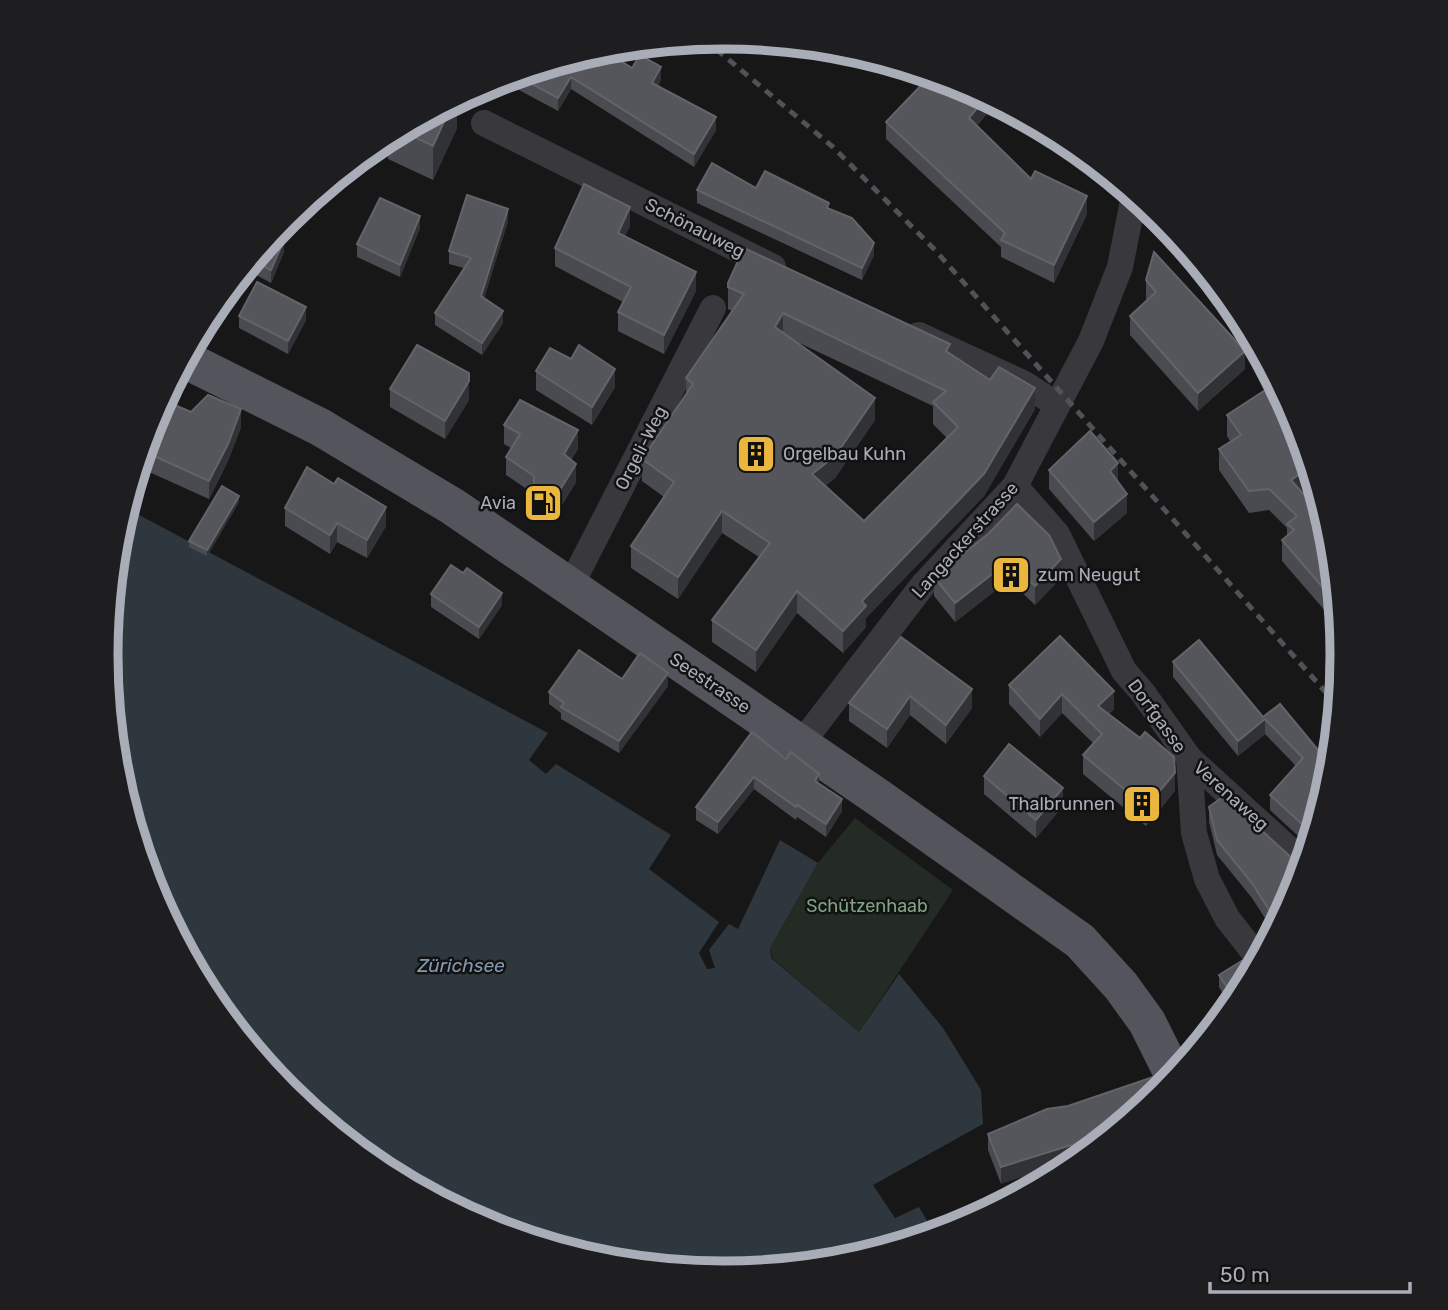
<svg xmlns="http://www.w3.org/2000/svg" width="1448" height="1310" font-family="Rubik,sans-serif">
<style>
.green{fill:#232b24}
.water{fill:#2f373e}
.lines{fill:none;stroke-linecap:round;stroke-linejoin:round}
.street{stroke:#38383d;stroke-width:26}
.primary{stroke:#54555c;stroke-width:38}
.rail{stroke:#515258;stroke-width:5;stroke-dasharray:9 7;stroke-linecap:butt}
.wall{fill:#4a4b50;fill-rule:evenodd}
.shaded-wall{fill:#313235}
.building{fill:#54565b;stroke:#62646a;stroke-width:2;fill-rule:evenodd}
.labels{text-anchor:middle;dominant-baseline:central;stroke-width:5;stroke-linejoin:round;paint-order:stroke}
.street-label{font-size:18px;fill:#a9adb8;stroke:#121213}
.poi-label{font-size:18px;fill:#a9adb8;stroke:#121213;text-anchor:start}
.park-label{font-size:18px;fill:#81a284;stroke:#121213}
.water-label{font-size:19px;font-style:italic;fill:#8299b1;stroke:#121213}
.rim{fill:none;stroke:#a9adb8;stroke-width:9}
</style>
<rect width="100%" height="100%" fill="#171718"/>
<polygon class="green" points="855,818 953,890 859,1032 772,958 770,948 818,863"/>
<polygon class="water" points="126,508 548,733 529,760 546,774 556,764 671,835 649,869 719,922 699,953 707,969 715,968 709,950 729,924 738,929 780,840 818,863 770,948 771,958 859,1032 899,974 943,1028 981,1090 983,1124 873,1185 895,1218 919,1207 935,1234 844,1261 724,1273 603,1261 487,1226 380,1169 287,1092 210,998 153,891 118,775 106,655 118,534"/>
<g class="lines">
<g class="street">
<polyline points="484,123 773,267"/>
<polyline points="919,335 1025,384 1057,405"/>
<polyline points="1015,486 1057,534 1124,671 1143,693 1189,758 1194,833 1207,879 1227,918 1259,959"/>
<polyline points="570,587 713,308"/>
<polyline points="800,745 923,585 1015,486 1091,341 1120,267 1134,196"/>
<polyline points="1189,758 1304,863"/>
</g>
<polyline class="primary" points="184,359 320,427 452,506 879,798 1080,941 1121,986 1147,1022 1174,1076"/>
<polyline class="rail" points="704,39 833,147 935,250 1337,705"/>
</g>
<g class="wall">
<polygon points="632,68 661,79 658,86 716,130 694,167 571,89 558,111 519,90 519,77"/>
<polygon points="928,74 961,84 996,102 977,126 1031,179 1087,214 1054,283 1001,257 1001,247 886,139 886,122 928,77"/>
<polygon points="457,100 457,128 433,180 388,159 388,137"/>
<polygon points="756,188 829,209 874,255 862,280 697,203 697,190"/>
<polygon points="508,221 484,298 503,323 482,355 435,325 435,313 464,268 449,264 449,251"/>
<polygon points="630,226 625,236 696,291 664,354 618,331 618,312 623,302 555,266 555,248"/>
<polygon points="420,228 400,277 357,257 357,244"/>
<polygon points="273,234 284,252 271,283 245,269"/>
<polygon points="1146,280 1245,369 1198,411 1130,335 1130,316 1147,301 1146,299"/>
<path d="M728 283 950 354 1035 409 984 496 866 618V627L843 653 797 613 756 672 712 642V620L759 557 722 533 678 599 631 568V546L664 497 642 481V459L686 395V378L732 311 728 309ZM795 341 933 406V424L947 438 864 521 825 486 835 478 875 420Z"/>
<polygon points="239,316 306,320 288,354 239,328"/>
<polygon points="536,371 615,387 592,425 536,390"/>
<polygon points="390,389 469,400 445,439 390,407"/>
<polygon points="191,412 241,427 228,461 209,499 138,467 153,418"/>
<polygon points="1227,415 1315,485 1303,494 1330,535 1340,628 1282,561 1282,540 1287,536 1287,528 1269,510 1249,513 1219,470 1219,449 1230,441 1227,436"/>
<polygon points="504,425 578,449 571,460 576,482 553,520 534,508 534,494 506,475 506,457 511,448 504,444"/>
<polygon points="1049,470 1118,482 1127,513 1094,541 1049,489"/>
<polygon points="239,502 207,556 189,547 189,541"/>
<polygon points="285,508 386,526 367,558 337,542 330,554 285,526"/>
<polygon points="988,534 1061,578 1035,605 1009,580 955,622 934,596 934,577"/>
<polygon points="431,594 502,605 479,639 431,607"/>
<polygon points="1060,636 1114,709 1109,714 1175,791 1146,826 1083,774 1083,755 1093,743 1062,713 1040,737 1009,704 1009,685"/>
<polygon points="1173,662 1263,717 1323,763 1330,776 1309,846 1270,810 1270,795 1296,766 1265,734 1238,756 1173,677"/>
<polygon points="622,679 668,686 619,753 561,719 561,713 549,704 549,692"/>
<polygon points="972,689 972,708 946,744 910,715 887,748 849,721 849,703"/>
<polygon points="786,759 819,784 842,811 826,837 797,817 796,820 754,789 718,834 696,820 696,807"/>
<polygon points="984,776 1063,806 1036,838 984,794"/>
<polygon points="1209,807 1294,860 1295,892 1274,932 1252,898 1217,855 1209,822"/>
<polygon points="1219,975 1238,999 1231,1007 1219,987"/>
<polygon points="1068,1106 1001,1184 988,1150 988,1134"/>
</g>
<g class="shaded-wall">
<polygon points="661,67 661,79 652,95 652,83"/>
<polygon points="571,77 571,89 558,111 558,98"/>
<polygon points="986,97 996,102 969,136 969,118"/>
<polygon points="457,100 457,128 433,180 433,146 453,102"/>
<polygon points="716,117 716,130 694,167 694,154"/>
<polygon points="1087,196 1087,214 1054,283 1054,265"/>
<polygon points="630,207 630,226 618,251 618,233"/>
<polygon points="508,209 508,221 481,309 481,296"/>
<polygon points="420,216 420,228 400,277 400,265"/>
<polygon points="284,240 284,252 271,283 271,270"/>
<polygon points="874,243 874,255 862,280 862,268"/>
<polygon points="696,272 696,291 664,354 664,335"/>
<polygon points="306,307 306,320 288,354 288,341"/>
<polygon points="503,311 503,323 482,355 482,343"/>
<polygon points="783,313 783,335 775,327"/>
<polygon points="1245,351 1245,369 1198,411 1198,393"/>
<polygon points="615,369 615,387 592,425 592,407"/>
<polygon points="469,381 469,400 445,439 445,421"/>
<polygon points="1035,388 1035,409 984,496 866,618 866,627 843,653 843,631 862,601"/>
<polygon points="875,398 875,420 835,478 812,496 812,474"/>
<polygon points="241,409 241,427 228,461 209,499 209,481"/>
<polygon points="578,430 578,449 564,472 564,454"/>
<polygon points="1118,463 1118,482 1110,471"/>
<polygon points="576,464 576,482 553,520 553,501"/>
<polygon points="1310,467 1315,485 1291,502 1291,480"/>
<polygon points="1127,494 1127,513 1094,541 1094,522"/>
<polygon points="239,496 239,502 207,556 207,550"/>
<polygon points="386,507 386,526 367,558 367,540"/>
<polygon points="722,511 722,533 678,599 678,577"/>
<polygon points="337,523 337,542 330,554 330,535"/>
<polygon points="1061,559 1061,578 1035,605 1035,586"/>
<polygon points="1009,561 1009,580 955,622 955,603"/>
<polygon points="797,591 797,613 756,672 756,650"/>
<polygon points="502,593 502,605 479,639 479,627"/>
<polygon points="668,673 668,686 619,753 619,741"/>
<polygon points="972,689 972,708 946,744 946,725"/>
<polygon points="1114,691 1114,709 1098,724 1098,706"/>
<polygon points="1062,694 1062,713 1040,737 1040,719"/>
<polygon points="910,696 910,715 887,748 887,729"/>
<polygon points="1265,719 1265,734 1238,756 1238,741"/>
<polygon points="1175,773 1175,791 1146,826 1146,807"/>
<polygon points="819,774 819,787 815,781"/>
<polygon points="754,777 754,789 718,834 718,822"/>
<polygon points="1063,788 1063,806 1036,838 1036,820"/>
<polygon points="842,799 842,811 826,837 826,824"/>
<polygon points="1113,1132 1080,1159 1001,1184 1001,1167"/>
</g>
<g class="building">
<polygon points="602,49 632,68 640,55 661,67 652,83 716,117 694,154 571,77 558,98 519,77 520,74"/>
<polygon points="931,75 961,84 986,97 969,118 1031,179 1035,171 1087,196 1054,265 1001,240 1005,233 886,122"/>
<polygon points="453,102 433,146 400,130"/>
<polygon points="712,163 756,188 765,171 829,203 827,208 852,218 874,243 862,268 697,190"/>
<polygon points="584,184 630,207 618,233 696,272 664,335 618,312 631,287 555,248"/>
<polygon points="467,195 508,209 481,296 503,311 482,343 435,313 471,258 449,251"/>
<polygon points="380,198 420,216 400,265 357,244"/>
<polygon points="273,234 284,240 271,270 252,260"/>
<path d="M744 248 950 344 946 351 990 380 999 367 1035 388 984 474 862 601 866 606 843 631 797 591 756 650 712 620 770 543 722 511 678 577 631 546 674 482 642 459 693 384 686 378 744 294 728 287V283ZM783 313 946 391 933 402 958 427 864 521 812 474 835 456 875 398 775 327Z"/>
<polygon points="1154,252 1245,351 1198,393 1130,316 1156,292 1146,280"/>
<polygon points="257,282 306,307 288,341 239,316"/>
<polygon points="417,345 469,373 469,381 445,421 390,389"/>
<polygon points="579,345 615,369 592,407 536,371 550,348 571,359"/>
<polygon points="1276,383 1295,419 1310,467 1291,480 1319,512 1323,510 1330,535 1337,604 1282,540 1294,530 1287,524 1297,516 1269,489 1249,491 1219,449 1241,435 1227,415"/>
<polygon points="208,395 241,409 228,444 209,481 143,451 153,418 163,400 191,412"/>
<polygon points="520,400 578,430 564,454 576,464 553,501 534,489 534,476 506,457 520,434 504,425"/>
<polygon points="1090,431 1118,463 1110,471 1127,494 1094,522 1049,470"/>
<polygon points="307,467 334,484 338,478 386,507 367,540 337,523 330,535 285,508"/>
<polygon points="222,486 239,496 207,550 189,541"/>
<polygon points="1017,504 1049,535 1061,559 1035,586 1009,561 955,603 934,577 988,534"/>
<polygon points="451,565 463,573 467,568 502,593 479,627 431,594"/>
<polygon points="1060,636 1114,691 1098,706 1140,738 1145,732 1174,757 1175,773 1146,807 1083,755 1102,734 1062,694 1040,719 1009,685"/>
<polygon points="901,637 972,689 946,725 910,696 887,729 849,703"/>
<polygon points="1199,640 1263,717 1280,704 1323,756 1320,759 1331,770 1330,776 1313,834 1270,795 1303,758 1265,719 1238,741 1173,662"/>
<polygon points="579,650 622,679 640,653 668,673 619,741 561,707 564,703 549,692"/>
<polygon points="752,732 786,759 791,752 819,774 815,781 842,799 826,824 797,805 796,807 754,777 718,822 696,807"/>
<polygon points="1009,744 1063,788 1036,820 984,776"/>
<polygon points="1224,796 1294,860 1304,862 1295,892 1278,924 1252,883 1217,840 1209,807"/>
<polygon points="1248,957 1258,961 1236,1001 1219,975"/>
<polygon points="1156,1076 1161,1092 1113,1132 1001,1167 988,1134 1047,1109 1068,1106"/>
</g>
<defs>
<g id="building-square" transform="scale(2.0125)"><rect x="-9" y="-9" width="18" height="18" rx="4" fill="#eab63d" stroke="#121213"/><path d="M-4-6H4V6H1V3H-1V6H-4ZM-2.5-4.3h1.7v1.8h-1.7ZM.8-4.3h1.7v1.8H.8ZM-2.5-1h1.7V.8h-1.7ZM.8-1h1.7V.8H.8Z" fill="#111"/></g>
<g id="fuel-square" transform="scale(2.0125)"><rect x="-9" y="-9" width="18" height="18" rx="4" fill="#eab63d" stroke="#121213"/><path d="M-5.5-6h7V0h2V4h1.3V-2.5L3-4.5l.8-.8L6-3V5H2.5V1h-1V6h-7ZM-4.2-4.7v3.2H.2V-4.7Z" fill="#111"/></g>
</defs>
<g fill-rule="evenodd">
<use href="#building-square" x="756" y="454"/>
<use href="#fuel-square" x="543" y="503"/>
<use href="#building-square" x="1011" y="575"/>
<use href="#building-square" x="1142" y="804"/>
</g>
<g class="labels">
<g class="street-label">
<text transform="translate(695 228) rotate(27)">Schönauweg</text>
<text transform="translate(641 448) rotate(-63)">Orgeli-Weg</text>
<text transform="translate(965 540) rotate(-48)">Langackerstrasse</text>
<text transform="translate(710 683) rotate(34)">Seestrasse</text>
<text transform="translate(1157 716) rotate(54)">Dorfgasse</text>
<text transform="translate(1231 796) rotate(42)">Verenaweg</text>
</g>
<g class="poi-label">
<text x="783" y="454">Orgelbau Kuhn</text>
<text x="516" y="503" text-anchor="end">Avia</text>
<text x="1038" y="575">zum Neugut</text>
<text x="1115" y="804" text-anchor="end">Thalbrunnen</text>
</g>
<g class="park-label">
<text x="867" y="906">Schützenhaab</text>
</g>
<g class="water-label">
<text x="461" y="965">Zürichsee</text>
</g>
</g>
<path d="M0 0H1448V1310H0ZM118 655a606 606 0 1 1 1212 0a606 606 0 1 1-1212 0Z" fill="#1e1e20" fill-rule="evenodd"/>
<path class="rim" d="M118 655a606 606 0 1 1 1212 0a606 606 0 1 1-1212 0Z"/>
<path d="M1210 1282v10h200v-10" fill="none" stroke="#a9adb8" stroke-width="3.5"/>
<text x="1220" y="1282" font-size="21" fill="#a9adb8" stroke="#121213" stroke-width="5" paint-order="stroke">50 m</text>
</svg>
